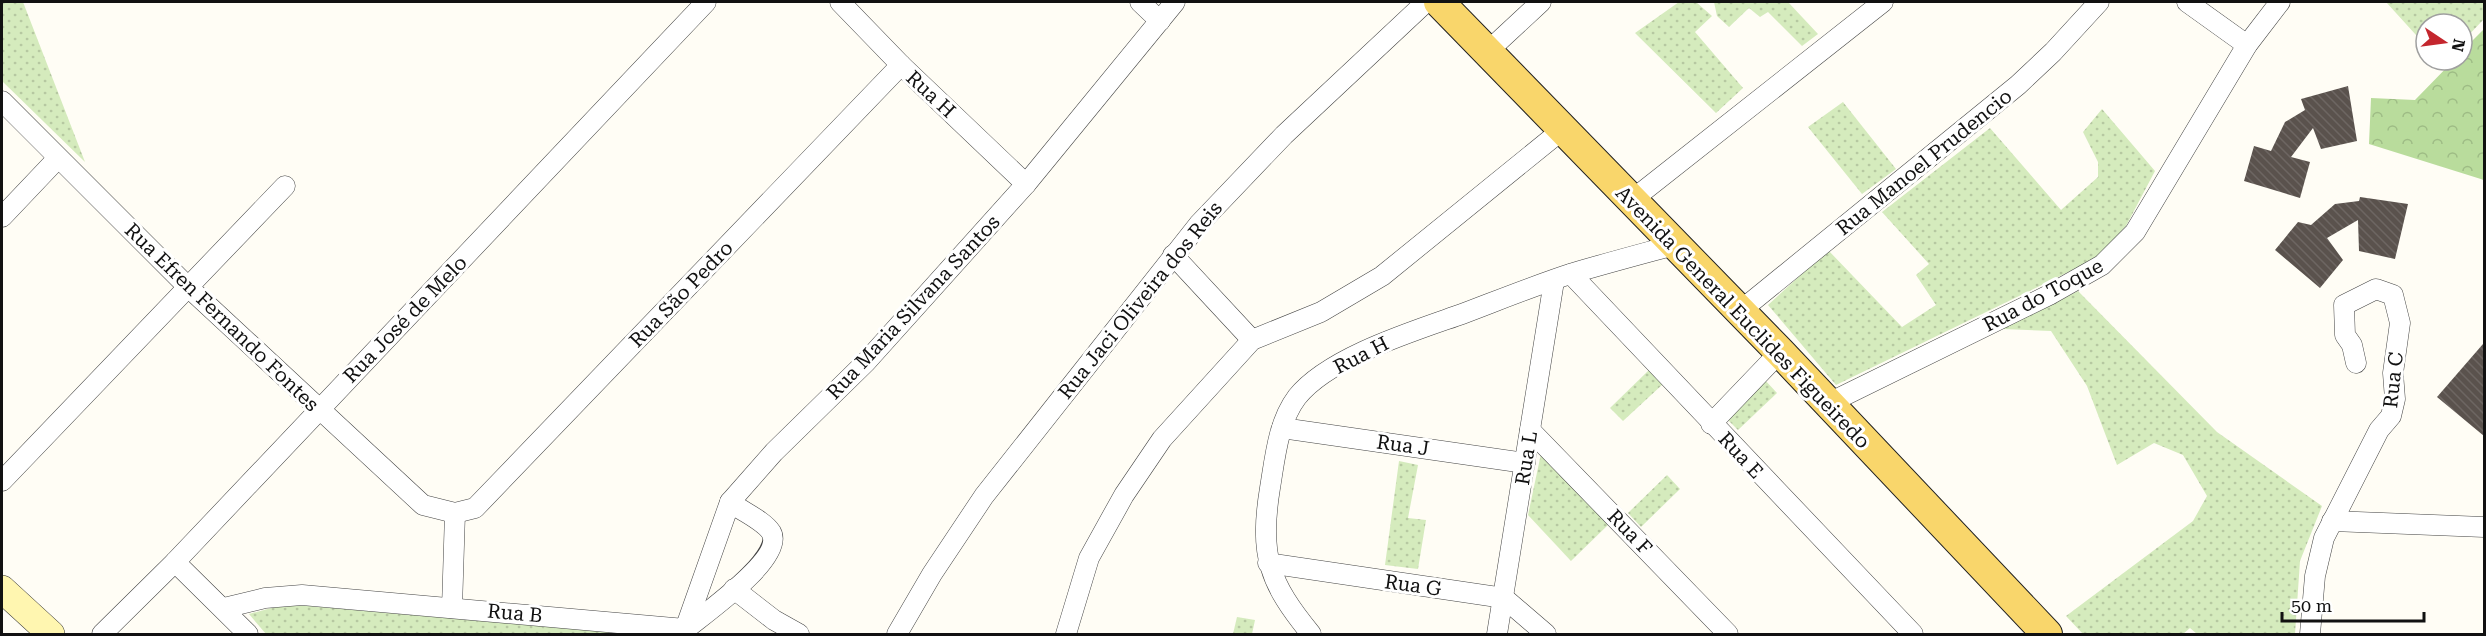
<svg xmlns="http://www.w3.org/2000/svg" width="2486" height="636" font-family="'Roboto Serif',serif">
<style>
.grass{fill:url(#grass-dots)}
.forest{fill:url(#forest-crowns)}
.building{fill:url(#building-back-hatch)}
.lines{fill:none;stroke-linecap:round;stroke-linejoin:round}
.street-casing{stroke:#444;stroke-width:21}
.secondary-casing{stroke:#333;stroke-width:28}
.primary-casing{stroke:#222;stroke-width:32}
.street{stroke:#fff;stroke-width:20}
.secondary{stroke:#fff6b0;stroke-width:27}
.primary{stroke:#f9d66b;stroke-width:30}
.labels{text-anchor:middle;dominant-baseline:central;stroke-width:6;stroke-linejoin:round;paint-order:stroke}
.street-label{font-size:20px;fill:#111;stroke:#fff}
</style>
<defs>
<pattern id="grass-dots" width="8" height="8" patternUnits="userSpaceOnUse" patternTransform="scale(1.5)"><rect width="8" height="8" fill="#d5ebbd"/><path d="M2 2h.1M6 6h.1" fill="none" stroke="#b6c8a1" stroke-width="1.8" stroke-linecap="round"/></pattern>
<pattern id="forest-crowns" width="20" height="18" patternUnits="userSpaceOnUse" patternTransform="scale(1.5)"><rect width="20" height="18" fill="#b9dc9c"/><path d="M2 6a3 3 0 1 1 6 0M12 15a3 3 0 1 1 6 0" fill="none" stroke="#9ebc85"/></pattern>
<pattern id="building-back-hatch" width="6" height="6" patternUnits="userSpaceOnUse" patternTransform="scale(1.5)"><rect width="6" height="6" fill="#5a524d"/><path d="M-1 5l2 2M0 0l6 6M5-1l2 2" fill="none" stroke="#6d6662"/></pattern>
</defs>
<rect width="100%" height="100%" fill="#fffdf5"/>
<g class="grass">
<polygon points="2,2 23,2 85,162 2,81"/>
<polygon points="1679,2 1696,2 1712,16 1695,32 1743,88 1716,113 1635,33"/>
<polygon points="1714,2 1788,2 1818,34 1802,46 1768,12 1760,17 1749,8 1729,27 1717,16"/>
<polygon points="2386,2 2484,2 2484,19 2462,42 2462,24 2426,24 2426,46"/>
<polygon points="1843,102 1896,169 1862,194 1808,127"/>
<polygon points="2102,109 2155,171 2126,226 2097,258 1836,385 1768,305 1828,250 1902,327 1936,305 1916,275 1929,264 1882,212 1990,128 2061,210 2098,177 2098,162 2083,132"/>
<polygon points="2078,291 2217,432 2322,506 2300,561 2295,634 2197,634 2190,628 2183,634 2083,634 2066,616 2193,521 2207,496 2183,455 2154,443 2117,465 2087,386 2051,331 2002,329"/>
<polygon points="1649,370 1663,384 1623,421 1610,408"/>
<polygon points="1764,379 1777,393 1738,430 1725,417"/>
<polygon points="1542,449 1610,523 1571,561 1528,515"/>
<polygon points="1399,461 1418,465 1408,518 1426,520 1418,569 1385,565"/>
<polygon points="1667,475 1680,489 1641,527 1628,513"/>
<polygon points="286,604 636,634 266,634 249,614"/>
<polygon points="1237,617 1255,620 1252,634 1233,634"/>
</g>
<polygon class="forest" points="2484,29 2484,180 2369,144 2371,98 2415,100 2454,60 2462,60 2462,51"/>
<g class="building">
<polygon points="2348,86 2357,141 2321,149 2313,128 2291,157 2310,162 2300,198 2244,181 2254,146 2271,151 2285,122 2305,110 2301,99"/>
<polygon points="2360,197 2408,204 2395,259 2359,251 2358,220 2327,238 2343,260 2320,288 2275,250 2298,222 2311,225 2335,204 2359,201"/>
<polygon points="2483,344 2484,346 2484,436 2437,397"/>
</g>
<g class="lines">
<g class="street-casing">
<g id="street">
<polyline points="840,2 901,65 1026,184"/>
<polyline points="1140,2 1160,21"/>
<polyline points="2187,2 2247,45"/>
<polyline points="1486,53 1541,2"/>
<polyline points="2,101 187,286 423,505 455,513 475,508 901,65"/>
<polyline points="1632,200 1883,2"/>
<polyline points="2,217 58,158"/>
<polyline points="1173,255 1252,340"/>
<polyline points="1571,274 1913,634"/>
<polyline points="1739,312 2018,85 2053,52 2099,2"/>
<polyline points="1827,404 2049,295 2102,265 2135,232 2247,45 2280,2"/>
<polyline points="1711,424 1780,352"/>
<polyline points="1282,428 1525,463"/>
<polyline points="1530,430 1728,634"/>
<polyline points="2,481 285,186"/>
<polyline points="2332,521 2484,527"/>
<polyline points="175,562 248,634"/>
<polyline points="1268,563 1504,598 1546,634"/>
<polyline points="734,589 774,620 799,634"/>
<polyline points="224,608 265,598 302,595 685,629 730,502 774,452 866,362 1026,184 1175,2"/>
<polyline points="452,608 455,513"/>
<path d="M686 629C704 614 786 557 771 532 763 520 741 511 730 502"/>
<polyline points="102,634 175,562 706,2"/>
<polyline points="897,634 932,574 984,496 1199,224 1284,135 1426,2"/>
<polyline points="1066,634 1089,558 1124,495 1162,439 1252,340 1321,312 1382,276 1562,130"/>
<path d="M1311 634C1269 583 1259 555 1270 488 1275 458 1278 422 1297 397 1329 357 1414 331 1462 314 1499 300 1536 285 1573 273 1607 263 1641 254 1674 245"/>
<polyline points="1497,634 1554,281"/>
<polyline points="2310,634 2315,576 2324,538 2379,430 2391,416 2395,399 2393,373 2400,323 2393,295 2376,289 2344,305 2345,335 2352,345 2356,363"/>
</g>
</g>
<g class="secondary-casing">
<polyline id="secondary" points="2,589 51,634"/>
</g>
<g class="primary-casing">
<polyline id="primary" points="1439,2 1780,352 2047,634"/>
</g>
<use href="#street" class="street"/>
<use href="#secondary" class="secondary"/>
<use href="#primary" class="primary"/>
</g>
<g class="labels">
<g class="street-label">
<text transform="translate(931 94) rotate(43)">Rua H</text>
<text transform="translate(1924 162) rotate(-39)">Rua Manoel Prudencio</text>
<text transform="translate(681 294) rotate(-46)">Rua São Pedro</text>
<text transform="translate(2043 295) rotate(-28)">Rua do Toque</text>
<text transform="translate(1140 300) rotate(-51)">Rua Jaci Oliveira dos Reis</text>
<text transform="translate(913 307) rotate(-47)">Rua Maria Silvana Santos</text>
<text transform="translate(222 317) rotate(44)">Rua Efren Fernando Fontes</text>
<text transform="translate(1743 317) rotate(46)">Avenida General Euclides Figueiredo</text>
<text transform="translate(405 319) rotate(-46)">Rua José de Melo</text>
<text transform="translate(1361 355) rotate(-27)">Rua H</text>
<text transform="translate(2393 380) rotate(-84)">Rua C</text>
<text transform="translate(1403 445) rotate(8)">Rua J</text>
<text transform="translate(1741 455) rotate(47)">Rua E</text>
<text transform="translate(1526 458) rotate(-81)">Rua L</text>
<text transform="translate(1630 532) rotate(46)">Rua F</text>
<text transform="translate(1413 585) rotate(8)">Rua G</text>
<text transform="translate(515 613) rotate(5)">Rua B</text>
</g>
</g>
<rect width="2486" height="636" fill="none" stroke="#111111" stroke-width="6"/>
<g transform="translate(2444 42) rotate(103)"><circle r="28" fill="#ffffff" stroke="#a0a0a0" stroke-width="1.5"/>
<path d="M0-4.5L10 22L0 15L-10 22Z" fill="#c4262e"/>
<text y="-9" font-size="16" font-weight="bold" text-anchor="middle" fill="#111111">N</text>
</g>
<path d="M2282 612v9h142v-9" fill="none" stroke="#111111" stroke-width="3"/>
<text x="2291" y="612" font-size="18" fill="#111111" stroke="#ffffff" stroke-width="4.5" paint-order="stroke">50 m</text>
</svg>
